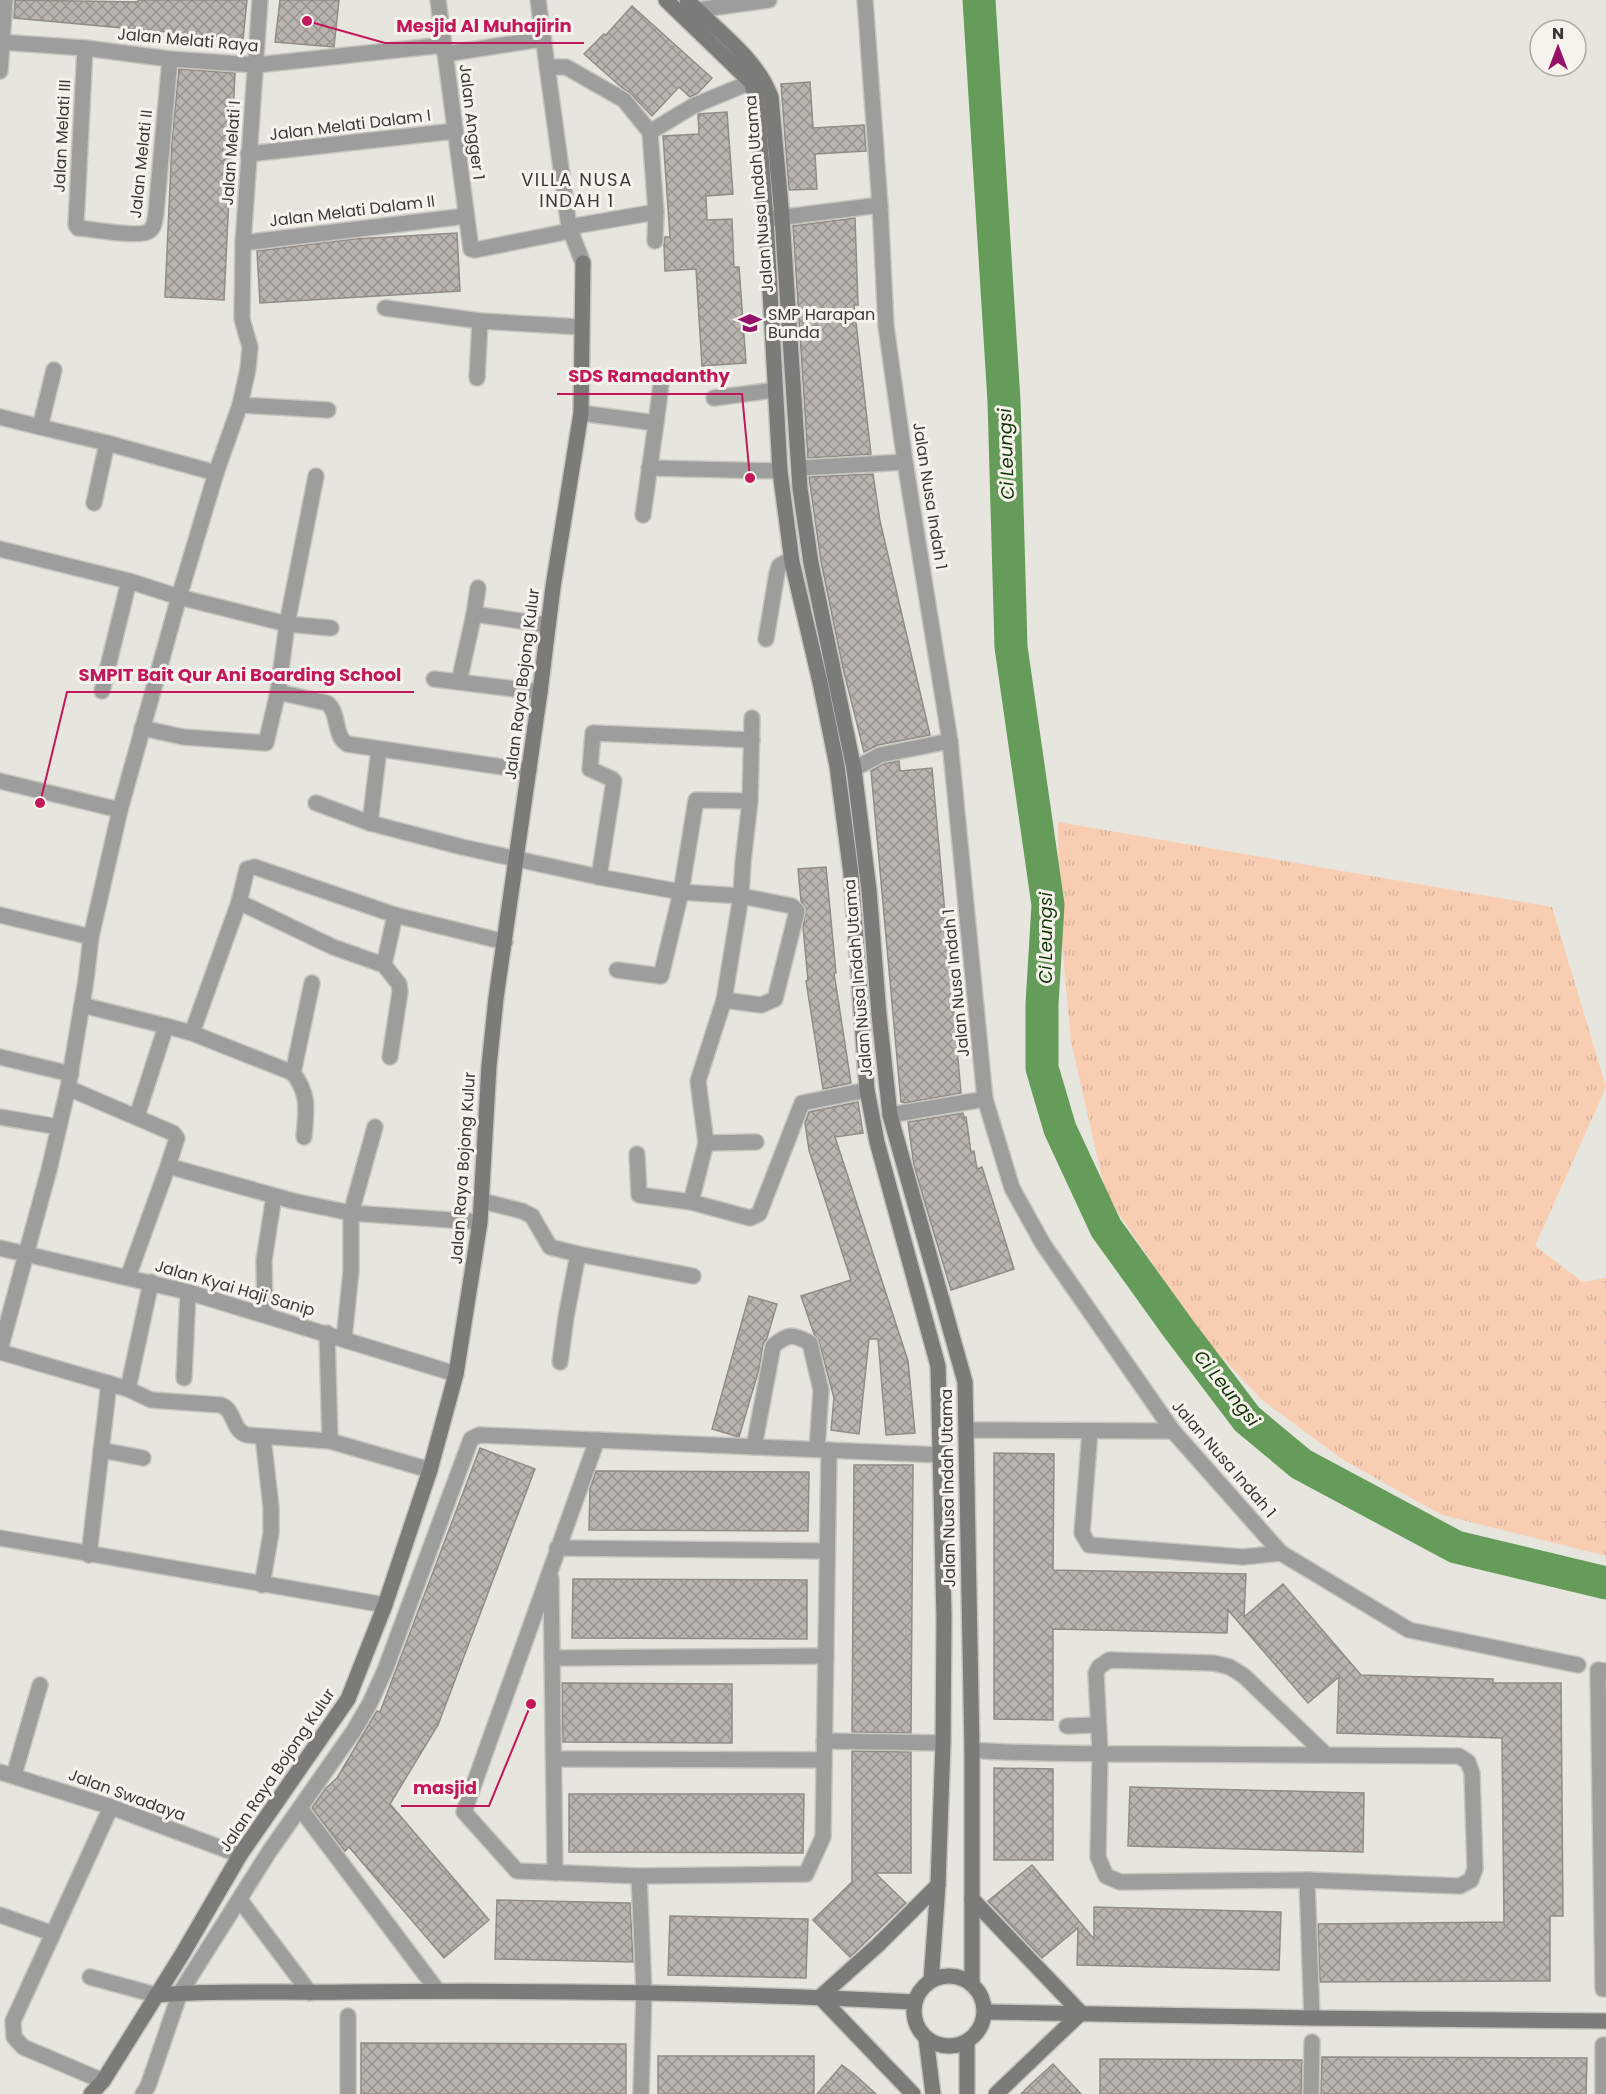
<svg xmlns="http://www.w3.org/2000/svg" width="1606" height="2094" font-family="Poppins,sans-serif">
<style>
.grass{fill:url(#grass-tufts)}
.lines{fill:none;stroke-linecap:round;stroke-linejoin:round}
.river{stroke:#669c59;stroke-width:33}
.building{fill:url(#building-cross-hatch);stroke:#908c86;stroke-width:1.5}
.street-casing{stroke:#c5c4bd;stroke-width:18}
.secondary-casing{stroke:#c5c4bd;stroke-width:18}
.street{stroke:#9d9e9b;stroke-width:15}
.secondary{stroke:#7b7c77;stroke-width:15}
.labels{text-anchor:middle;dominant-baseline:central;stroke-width:6;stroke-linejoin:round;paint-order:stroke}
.street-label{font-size:16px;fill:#3b3a37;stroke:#f5f3ec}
.poi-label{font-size:16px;fill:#3b3a37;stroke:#f5f3ec;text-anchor:start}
.neighbourhood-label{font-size:18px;letter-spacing:1.5px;fill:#3b3a37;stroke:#f5f3ec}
.water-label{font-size:18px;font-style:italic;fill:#0e3203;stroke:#f5f3ec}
.leader{fill:none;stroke:#c2185b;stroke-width:2}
.callout-dot{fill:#c2185b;stroke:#f5f3ec;stroke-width:2}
.callout-label{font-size:18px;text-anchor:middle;font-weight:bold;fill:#c2185b;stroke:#f5f3ec;stroke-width:6;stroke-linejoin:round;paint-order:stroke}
</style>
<defs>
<pattern id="grass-tufts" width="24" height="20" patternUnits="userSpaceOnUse" patternTransform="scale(1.5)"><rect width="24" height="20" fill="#f9cdb2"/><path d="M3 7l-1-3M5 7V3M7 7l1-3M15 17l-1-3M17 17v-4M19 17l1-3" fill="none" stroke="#d6b19a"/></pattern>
<pattern id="building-cross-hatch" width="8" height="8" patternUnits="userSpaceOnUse" patternTransform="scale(1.5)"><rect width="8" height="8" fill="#b9b4ae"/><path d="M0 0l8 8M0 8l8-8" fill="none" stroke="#98938e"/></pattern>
</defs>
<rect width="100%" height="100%" fill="#e7e6de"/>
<polygon class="grass" points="1058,822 1552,907 1606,1087 1535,1246 1583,1282 1606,1278 1606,1556 1442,1515 1345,1461 1262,1400 1203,1337 1106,1195 1071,1042 1059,909"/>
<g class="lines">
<polyline class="river" points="979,0 1004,401 1011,647 1048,905 1042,1004 1042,1068 1060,1129 1106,1228 1178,1328 1247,1419 1301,1464 1456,1547 1606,1583"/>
</g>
<g class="building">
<polygon points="15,0 138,2 138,0 247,0 243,39 14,18"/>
<polygon points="280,0 339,0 334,47 275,42"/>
<polygon points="632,6 712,78 698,93 690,97 679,87 652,116 631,94 620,86 584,54 604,34 606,35"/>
<polygon points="179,69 235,73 224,300 165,297 172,141"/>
<polygon points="810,82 813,128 864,125 866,151 815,154 817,189 789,190 781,84"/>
<polygon points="727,112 733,194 706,196 707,220 732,219 734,267 739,267 746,363 702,366 696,269 665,271 664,245 665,237 670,237 663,136 699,134 698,114"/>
<polygon points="855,218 858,305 854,305 871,454 808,458 793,226"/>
<polygon points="457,233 460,291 260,303 257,251 354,239"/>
<polygon points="873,474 880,521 930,735 878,745 864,752 843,668 821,561 809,477"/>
<polygon points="899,761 900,771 932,768 961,1093 905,1103 901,1102 871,771 883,764"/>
<polygon points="826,867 836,973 834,973 851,1083 823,1089 806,981 808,980 803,927 806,909 801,901 798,869"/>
<polygon points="858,1102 863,1133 835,1137 908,1361 915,1433 886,1435 878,1339 869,1339 859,1434 831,1430 834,1398 819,1341 814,1334 801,1296 851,1280 809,1150 805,1123 809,1112"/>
<polygon points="963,1113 964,1118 966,1117 971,1152 974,1151 977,1169 982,1167 1014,1269 951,1290 914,1166 908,1122"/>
<polygon points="749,1296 777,1304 767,1338 763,1344 759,1369 739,1437 712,1429"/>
<polygon points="480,1448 535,1469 438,1725 390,1804 489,1920 444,1958 349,1847 345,1851 312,1808 326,1788 337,1778 377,1711 380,1712"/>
<polygon points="994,1453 1054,1454 1053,1570 1246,1574 1244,1617 1283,1584 1361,1675 1493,1679 1493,1683 1561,1683 1563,1916 1550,1916 1550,1981 1320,1982 1318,1924 1504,1922 1502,1738 1337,1733 1339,1677 1308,1703 1228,1610 1227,1633 1053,1629 1053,1720 994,1719"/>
<polygon points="854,1465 913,1465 911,1733 852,1732"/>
<polygon points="596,1471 809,1472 808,1531 589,1530 590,1489"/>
<polygon points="573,1579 807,1580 807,1639 572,1638"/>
<polygon points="562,1683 732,1684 732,1743 563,1742"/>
<polygon points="852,1751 911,1752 911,1873 875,1873 906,1903 850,1957 813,1920 852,1882"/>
<polygon points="994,1768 1053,1769 1053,1860 994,1860"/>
<polygon points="1130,1787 1364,1793 1363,1852 1128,1846"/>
<polygon points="569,1794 804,1794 803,1853 569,1852"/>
<polygon points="1032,1865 1094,1939 1094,1907 1281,1912 1279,1970 1077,1965 1078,1928 1042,1958 988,1901"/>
<polygon points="497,1900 630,1903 633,1962 495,1959"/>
<polygon points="670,1916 808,1919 806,1978 668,1975"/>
<polygon points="361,2043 626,2044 626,2094 361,2094"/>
<rect x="658" y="2056" width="156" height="38"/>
<polygon points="1322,2057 1587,2058 1586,2094 1321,2094"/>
<polygon points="1100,2059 1302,2060 1301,2094 1100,2094"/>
<polygon points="1053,2064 1081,2094 1021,2094 1031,2084"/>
<polygon points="842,2065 854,2074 876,2094 817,2094"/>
</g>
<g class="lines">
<g class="street-casing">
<g id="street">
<polyline points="438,0 471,249 475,250 570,231"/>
<polyline points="538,0 569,227 583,263"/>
<polyline points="865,0 880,205 886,326 905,462 950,741 985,1099 1012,1188 1043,1244 1173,1431 1281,1553 1409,1630 1578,1665"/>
<polyline points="697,10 769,0"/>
<polyline points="0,42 85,48 170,59 256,65 444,45"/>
<path d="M85 48 76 225 78 228C92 229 140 238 149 231 155 227 155 219 156 213L170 59"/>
<polyline points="445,54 542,39"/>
<polyline points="547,67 566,67 624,100 650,132 656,212 569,227"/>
<polyline points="0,71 5,0"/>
<polyline points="650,132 693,106 751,82"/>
<polyline points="248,154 455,131"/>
<polyline points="769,219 880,205"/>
<polyline points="655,241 656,212"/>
<polyline points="243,243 466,216"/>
<polyline points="385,308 480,321 581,327"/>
<polyline points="54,370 40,427 107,443"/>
<polyline points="477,378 480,321"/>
<polyline points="714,398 775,390"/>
<polyline points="240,405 328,410"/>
<polyline points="581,413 656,423 643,515"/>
<polyline points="0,417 40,427"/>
<polyline points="656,423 661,384"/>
<polyline points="649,468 780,471"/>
<polyline points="800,468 905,462"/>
<polyline points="94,503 107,443 216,473"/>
<polyline points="0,549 129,581 179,597 287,624 331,628"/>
<polyline points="478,588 474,614 548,625"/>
<polyline points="766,639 777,573 779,566 786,562 792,562"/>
<polyline points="434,679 540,692"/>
<polyline points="459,682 474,614"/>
<polyline points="102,691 129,581"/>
<path d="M278 692 327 703C340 713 333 735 347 744L529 771"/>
<polyline points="752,718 750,801 743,862 741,896 724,1000 698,1081 706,1143 691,1202 750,1218 759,1214 802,1103 867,1090"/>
<polyline points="142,728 183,737 266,743 278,692 287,624 316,476"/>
<polyline points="854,769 880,755 950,741"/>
<polyline points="0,781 120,810"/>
<polyline points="316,803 370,823 462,847 599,877 681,892 741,896 792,906 797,911 775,999 761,1005 724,1000"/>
<polyline points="370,823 379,749"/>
<polyline points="599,877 614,781 612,779 590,769 593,733 752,740"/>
<polyline points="239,902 333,947 384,965 399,984 400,992 390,1057"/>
<polyline points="0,915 91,937"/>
<polyline points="395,915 505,942"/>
<polyline points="617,970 661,976 681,892 696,800 750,801"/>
<polyline points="82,1005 166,1026 137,1116"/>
<polyline points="166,1026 192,1033 293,1073 312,983"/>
<polyline points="192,1033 239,902 247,869 255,867 395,915 384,965"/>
<polyline points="0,1057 71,1074"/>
<path d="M293 1073C310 1095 306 1111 304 1137"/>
<polyline points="68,1088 173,1133 177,1138 168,1166 128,1277"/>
<polyline points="890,1115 985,1099"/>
<polyline points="0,1117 59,1127"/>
<polyline points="706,1143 756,1142"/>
<polyline points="637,1154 639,1195 691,1202"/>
<polyline points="168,1166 293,1201 351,1213 480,1222"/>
<polyline points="482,1201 522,1211 532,1216 550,1247 578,1254 693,1276"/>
<polyline points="0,1248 188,1292 456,1374"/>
<polyline points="265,1314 264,1260 274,1196"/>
<polyline points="344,1339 351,1271 351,1213 375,1127"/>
<polyline points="0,1350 49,1170 68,1088 86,980 91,937 120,810 179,597 216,473 240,405 248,369 250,347 242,319 243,243 260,0"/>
<path d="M0 1352 128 1389 151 1400 221 1405C236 1411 231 1430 247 1435L330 1441 327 1333"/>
<polyline points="560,1362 566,1317 578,1254"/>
<polyline points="184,1378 188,1292"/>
<polyline points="128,1389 151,1282"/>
<polyline points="967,1430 1173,1431"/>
<polyline points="1090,1431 1082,1533 1089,1545 1243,1557 1281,1553"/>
<polyline points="597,1440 464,1812 517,1871 639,1876 806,1874 823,1837 829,1450"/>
<polyline points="330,1441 430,1470"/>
<path d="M754 1447 773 1346C788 1334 792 1333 810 1343L821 1390 817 1449"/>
<polyline points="101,1450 143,1458"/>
<polyline points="0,1538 385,1605"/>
<polyline points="557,1548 827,1551"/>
<polyline points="89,1555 109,1383"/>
<polyline points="551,1578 555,1873"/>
<polyline points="262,1585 271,1533 271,1507 263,1437"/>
<polyline points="552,1658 826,1656"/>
<polyline points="1067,1726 1098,1725"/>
<polyline points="824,1741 943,1743"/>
<path d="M972 1750C1034 1755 1096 1753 1158 1754 1259 1754 1359 1755 1459 1756L1468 1762 1472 1773 1475 1869 1471 1880 1460 1886 1307 1880 1120 1882 1106 1876 1098 1857 1100 1753 1096 1673 1099 1667 1109 1660 1214 1663 1230 1667 1244 1676 1325 1754"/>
<polyline points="554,1759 824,1760"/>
<polyline points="0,1772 111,1807 240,1855"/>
<polyline points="14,1775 40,1685"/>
<polyline points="300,1808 437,1990"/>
<polyline points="639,1876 644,1992 641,2094"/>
<polyline points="1307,1880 1312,2018"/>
<polyline points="240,1900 310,1993"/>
<polyline points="0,1915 51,1933"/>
<polyline points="90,1977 156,1995"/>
<polyline points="1603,1989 1598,1670 1606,1671"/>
<polyline points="1603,2045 1603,2094"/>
<polyline points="103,2081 23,2047 14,2037 13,2021 111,1807"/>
<polyline points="143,2094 148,2086 180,1993 269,1852 353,1732 370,1703 385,1670 471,1439 479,1435 941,1455"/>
<polyline points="348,2094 348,2016"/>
<polyline points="1311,2094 1312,2042"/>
</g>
</g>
<g class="secondary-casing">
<g id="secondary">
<polyline points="666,0 751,82 757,103 766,219 780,471 792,562 820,682 837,766 851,874 867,1090 877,1142 938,1366 944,1617 943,1743 938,1885 931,1981"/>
<path d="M687 0C716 30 756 57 771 97L782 217 800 488 811 563 854 769 869 890 879 1015 890 1115 965 1382 972 1750V1983"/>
<polyline points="972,1899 1081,2013 996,2094"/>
<circle cx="949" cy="2011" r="35"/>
<path d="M156 1995C220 1990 284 1993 347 1992 536 1990 725 1992 914 2002"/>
<polyline points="985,2012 1312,2018 1606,2021"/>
<polyline points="926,2038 933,2094"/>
<polyline points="967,2042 967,2094"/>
<polyline points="91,2094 103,2081 183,1953 240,1855 348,1699 385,1605 430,1470 456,1374 480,1222 489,1066 496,998 540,692 553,587 581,413 583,263"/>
<polyline points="913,2094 820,1997 878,1945 938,1885"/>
</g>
</g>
<use href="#street" class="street"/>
<use href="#secondary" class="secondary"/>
</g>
<defs>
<g id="school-bare" transform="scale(1.8)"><path d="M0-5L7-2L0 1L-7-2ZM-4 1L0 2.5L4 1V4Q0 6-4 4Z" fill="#951169" stroke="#f5f3ec" stroke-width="2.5" paint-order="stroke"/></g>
</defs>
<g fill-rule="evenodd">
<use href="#school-bare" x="750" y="323"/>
</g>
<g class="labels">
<g class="street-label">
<text transform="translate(188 40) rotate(5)">Jalan Melati Raya</text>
<text transform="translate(472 122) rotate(83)">Jalan Angger 1</text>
<text transform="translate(350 125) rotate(-7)">Jalan Melati Dalam I</text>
<text transform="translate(62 136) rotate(-87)">Jalan Melati III</text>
<text transform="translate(231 153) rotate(-86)">Jalan Melati I</text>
<text transform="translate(141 164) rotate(-84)">Jalan Melati II</text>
<text transform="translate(759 194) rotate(-95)">Jalan Nusa Indah Utama</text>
<text transform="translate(352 211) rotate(-7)">Jalan Melati Dalam II</text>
<text transform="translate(930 496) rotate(81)">Jalan Nusa Indah 1</text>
<text transform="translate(522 684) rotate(-83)">Jalan Raya Bojong Kulur</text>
<text transform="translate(858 978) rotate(-95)">Jalan Nusa Indah Utama</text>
<text transform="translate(956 983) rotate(-96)">Jalan Nusa Indah 1</text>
<text transform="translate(463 1168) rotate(-86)">Jalan Raya Bojong Kulur</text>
<text transform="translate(235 1288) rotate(16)">Jalan Kyai Haji Sanip</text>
<text transform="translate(1224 1459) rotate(49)">Jalan Nusa Indah 1</text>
<text transform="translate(948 1488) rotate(-91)">Jalan Nusa Indah Utama</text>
<text transform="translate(277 1770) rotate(-56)">Jalan Raya Bojong Kulur</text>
<text transform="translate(127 1795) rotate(20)">Jalan Swadaya</text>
</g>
<g class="poi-label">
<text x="768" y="314">SMP Harapan<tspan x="768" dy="18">Bunda</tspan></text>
</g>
<g class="neighbourhood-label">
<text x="577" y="179">VILLA NUSA<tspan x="577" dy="21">INDAH 1</tspan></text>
</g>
<g class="water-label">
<text transform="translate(1006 454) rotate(-92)">Ci Leungsi</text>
<text transform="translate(1045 938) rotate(-90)">Ci Leungsi</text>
<text transform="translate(1227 1388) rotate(51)">Ci Leungsi</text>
</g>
</g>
<path class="leader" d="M307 21L385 43H584M750 478L742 394H557M40 803L67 692H414M531 1704L489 1806H401"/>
<g class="callout-dot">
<circle cx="307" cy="21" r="6"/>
<circle cx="750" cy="478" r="6"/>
<circle cx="40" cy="803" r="6"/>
<circle cx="531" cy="1704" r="6"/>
</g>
<g class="callout-label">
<text x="484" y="32">Mesjid Al Muhajirin</text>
<text x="649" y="382">SDS Ramadanthy</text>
<text x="240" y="681">SMPIT Bait Qur Ani Boarding School</text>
<text x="445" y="1794">masjid</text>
</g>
<g transform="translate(1558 48)"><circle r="28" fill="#f5f3ec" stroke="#aba9a4" stroke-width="1.5"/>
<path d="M0-4.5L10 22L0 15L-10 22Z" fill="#951169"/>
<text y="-9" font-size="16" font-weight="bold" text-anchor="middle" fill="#3b3a37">N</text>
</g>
</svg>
